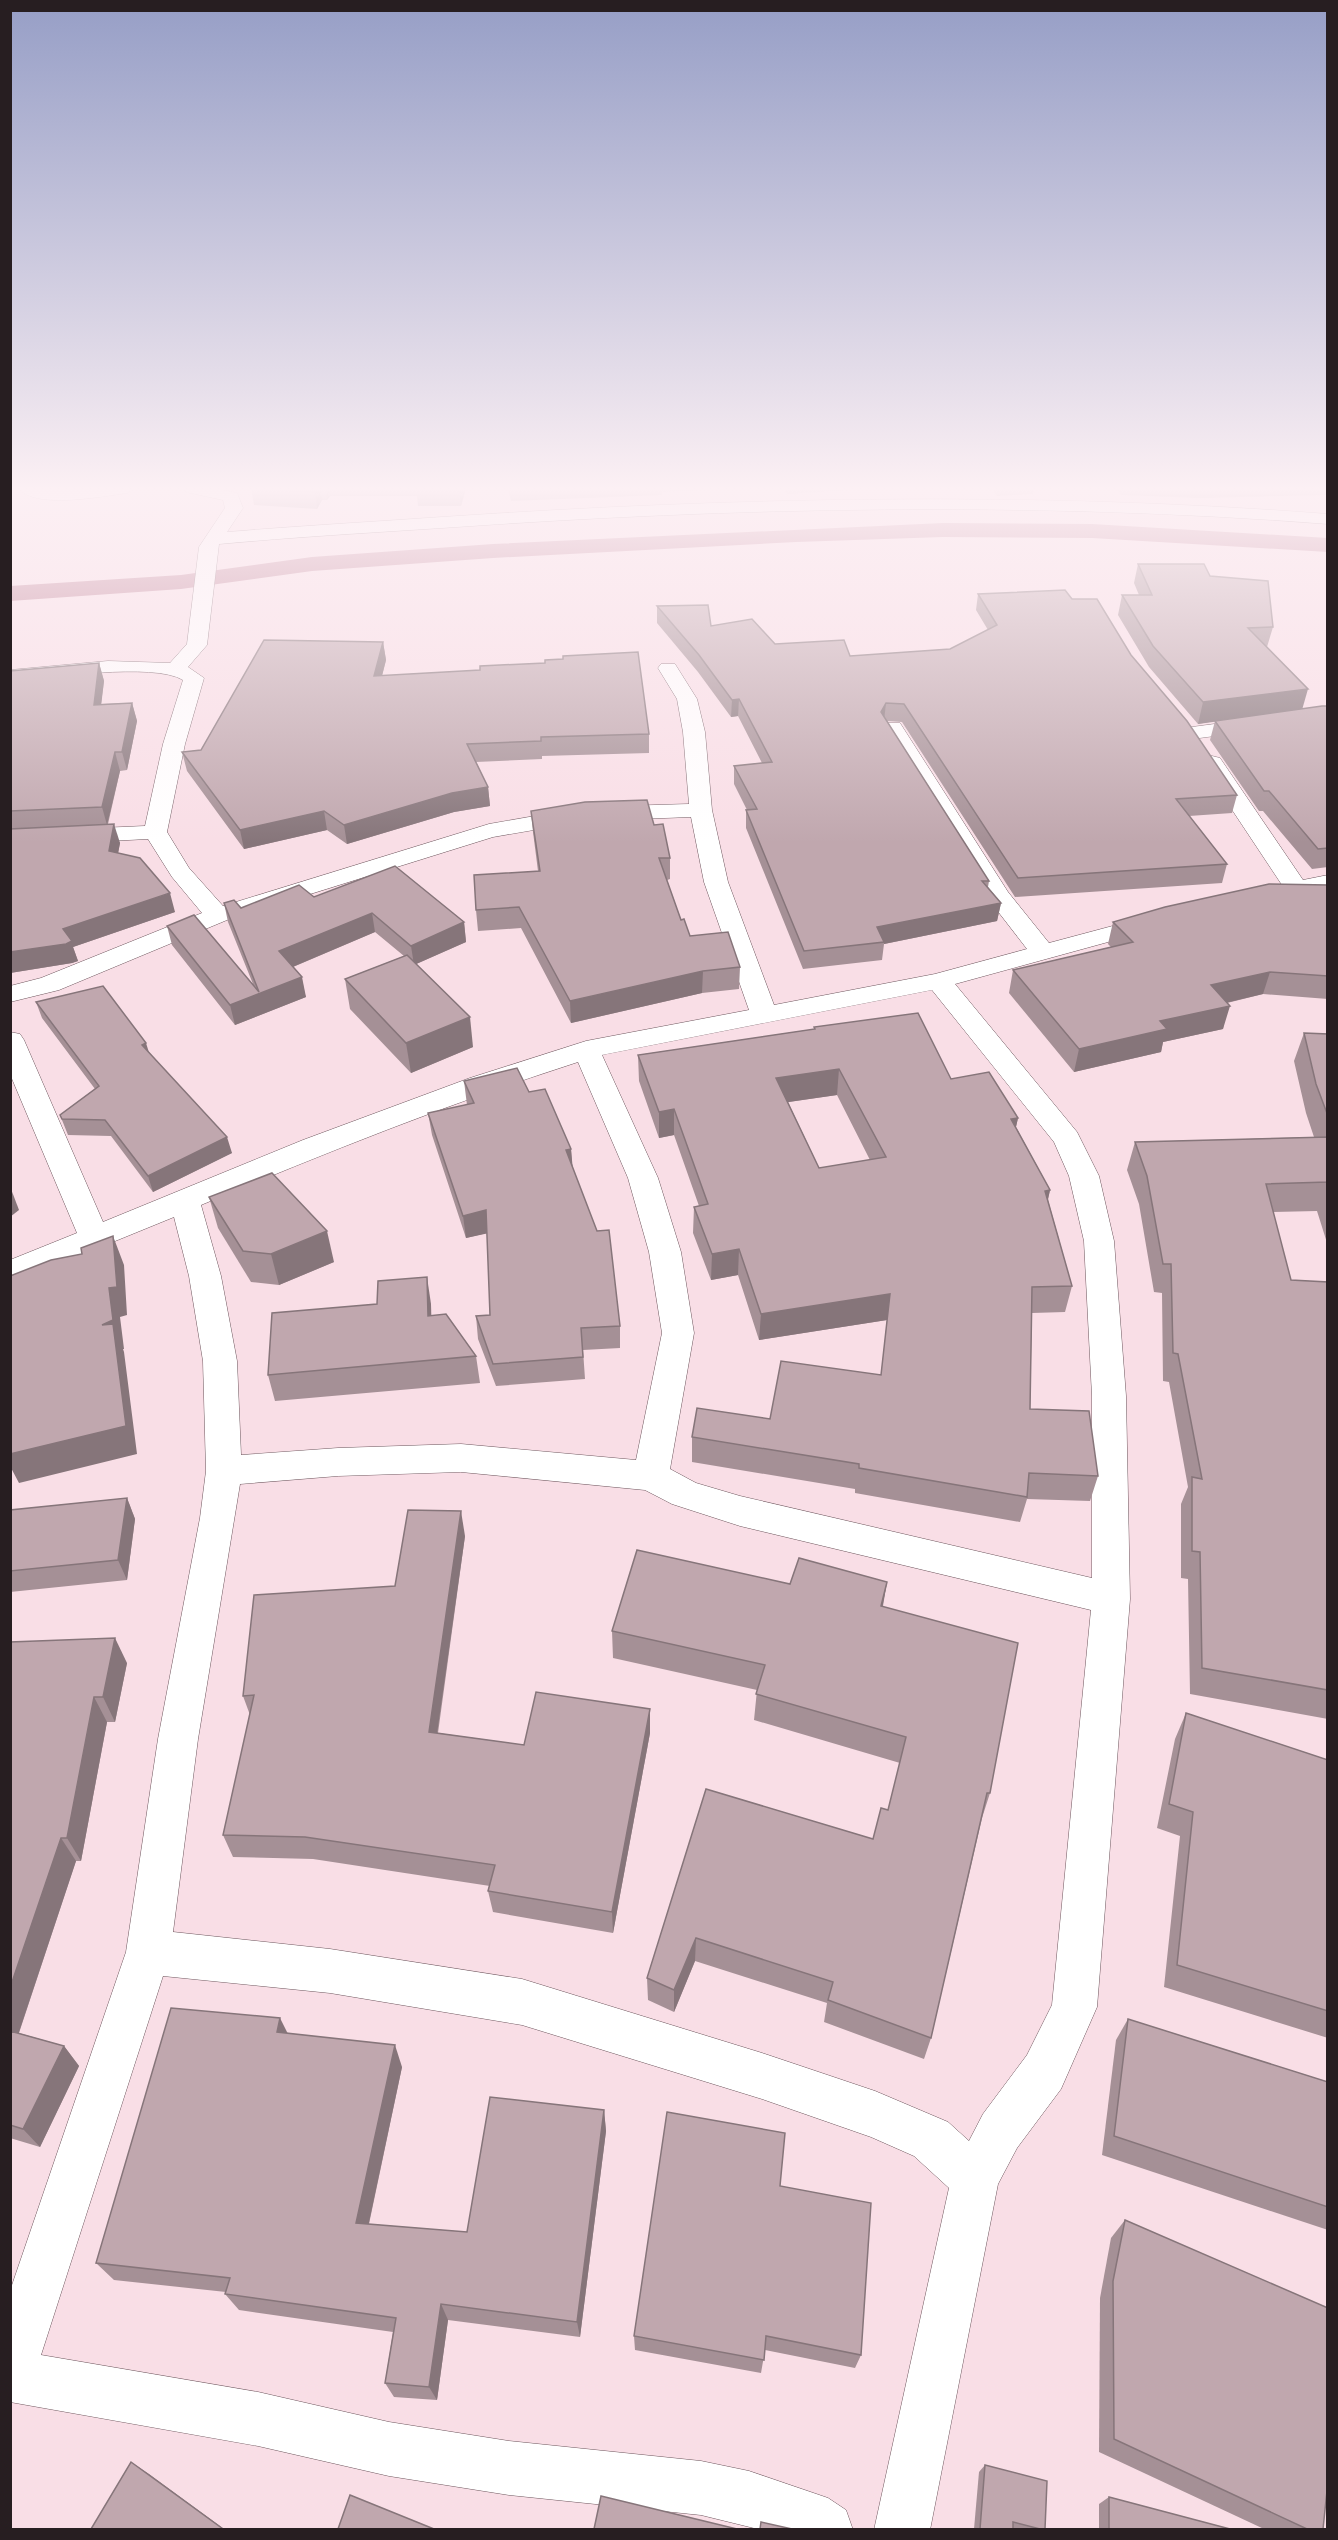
<svg xmlns="http://www.w3.org/2000/svg" width="1338" height="2540" font-family="'Fira Sans',sans-serif">
<style>
.lines{fill:none;stroke-linecap:round;stroke-linejoin:round}
.canal{fill:#bc7d92;fill-rule:evenodd}
.minor-casing{stroke:#6e575e;stroke-width:1}
.minor{fill:#fff;fill-rule:evenodd}
.wall{fill:#a59096;fill-rule:evenodd}
.shaded-wall{fill:#86757a}
.building{fill:#c0a7ae;stroke:#86757a;stroke-width:1.5;fill-rule:evenodd}
</style>
<rect width="100%" height="100%" fill="#f9dee6"/>
<g class="lines">
<polygon class="canal" points="943,523 1092,524 1328,538 1328,552 1092,538 943,537 796,542 493,558 312,571 181,589 10,601 10,586 181,575 312,557 493,544"/>
<g class="minor-casing">
<g id="minor">
<path d="M19 488H135L127 493C104 496 33 510 19 488Z"/>
<path d="M184 488H212L237 493 243 508 227 532C298 526 370 522 442 517 738 497 1032 491 1328 514V524C1032 501 737 507 442 528 367 533 293 537 219 544L207 645 188 667 204 678 185 744 167 832 189 868 223 906 489 824 586 807 689 804 683 732 677 699 658 668 661 664H675L697 699 705 732 712 810 728 882 774 1005 935 974 1027 949 986 896 881 728 884 723H900L1008 892 1049 943 1150 916 1159 918 1162 923 1159 928 955 984 1077 1132 1099 1176 1114 1241 1126 1396 1130 1599 1097 2007 1061 2089 1017 2148 998 2184 930 2530H874L949 2188 914 2156 871 2137 762 2099 522 2025 330 1993 163 1976 41 2355 258 2392 389 2422 509 2441 701 2461 749 2471 828 2498 846 2510 853 2530H762L701 2515 509 2495 389 2476 258 2446 10 2402V2291L126 1952 158 1739 200 1518 206 1471 203 1361 189 1276 174 1217 10 1284V1260L77 1233 10 1074V1032L20 1034 24 1040 103 1222 303 1140 470 1078 586 1041 749 1010 704 882 691 817 586 821 493 837 227 920 59 990 10 1002V986L41 978 202 913 172 877 148 839 10 846V832L145 826 163 744 183 680C153 662 48 678 10 682V670L108 661 170 663 187 644 199 547 225 508 223 500 186 492ZM932 990 1054 1142 1069 1176 1084 1241 1092 1396V1578L740 1496 696 1483 670 1469 694 1333 681 1252 658 1178 602 1055ZM578 1062 628 1178 649 1252 662 1333 636 1460 461 1444 338 1448 241 1455 237 1361 221 1276 201 1205C325 1153 450 1103 578 1062ZM461 1472 645 1490 672 1504 740 1526 1091 1610 1052 2005 1027 2055 983 2114 969 2141 948 2122 875 2091 762 2053 522 1979 330 1949 173 1932 198 1739 240 1484 338 1476Z"/>
<polygon points="1328,709 1328,721 1192,739 1184,738 1181,733 1184,728 1192,727"/>
<polygon points="1212,756 1220,758 1303,880 1328,875 1328,889 1275,901 1266,899 1263,894 1266,889 1282,885 1201,763 1204,758"/>
</g>
</g>
<use href="#minor" class="minor"/>
</g>
<g class="wall">
<polygon points="251,488 466,488 461,506 418,506 417,496 330,496 327,500 322,500 317,509 254,505"/>
<polygon points="508,488 749,488 662,492 662,495 511,501"/>
<polygon points="783,488 881,488 787,494"/>
<polygon points="895,488 932,488 895,489"/>
<polygon points="992,488 1034,488 1033,494 997,496"/>
<polygon points="1116,488 1328,488 1328,495 1200,498 1121,495"/>
<polygon points="1138,564 1210,576 1273,627 1267,647 1302,709 1328,706 1328,867 1312,869 1263,811 1259,811 1210,740 1215,721 1198,724 1149,667 1118,615 1122,595 1139,595 1134,583"/>
<polygon points="978,594 1072,599 1131,655 1237,795 1232,813 1189,816 1227,864 1222,883 1015,897 902,722 887,721 989,881 988,887 1001,903 997,921 884,944 882,960 803,969 746,828 746,810 747,810 734,784 734,766 762,763 738,716 731,717 698,672 657,623 657,606 711,626 775,644 850,656 950,649 988,630 976,610"/>
<polygon points="383,642 386,660 382,676 649,734 649,753 542,756 542,759 476,762 488,787 490,806 454,812 347,844 327,830 244,849 187,771 182,752 201,750"/>
<polygon points="99,663 104,681 101,704 132,703 137,721 127,770 120,771 108,824 120,843 118,853 175,912 73,947 78,961 72,963 10,973 10,671"/>
<polygon points="531,811 654,825 670,858 670,879 667,880 681,920 690,936 740,967 739,989 702,993 571,1023 521,928 478,931 476,910 538,871 533,832"/>
<polygon points="1328,885 1328,999 1263,994 1227,1003 1223,1029 1163,1042 1161,1052 1074,1072 1009,993 1013,970 1111,947 1108,944 1113,922"/>
<polygon points="314,897 464,922 466,942 416,964 473,1047 411,1073 350,1009 345,979 404,956 375,932 293,967 306,997 235,1025 172,945 167,926 253,984 228,922 224,903 241,908"/>
<polygon points="36,1002 149,1052 232,1153 153,1192 111,1136 68,1135 60,1115 95,1089 42,1018"/>
<path d="M814 1027 951 1079 1018 1118 1016 1127 1050 1190 1048 1200 1072 1286 1065 1312 1032 1313 1030 1409 1098 1476 1090 1501 1027 1499 1020 1522 855 1493V1489L692 1462V1437L770 1419 881 1375 887 1320 759 1340 738 1275 711 1280 693 1233 694 1207 699 1206 674 1135 659 1138 639 1081 638 1055 814 1029ZM837 1095 870 1160 819 1168 788 1102Z"/>
<polygon points="1304,1033 1328,1034 1328,1246 1317,1211 1273,1212 1291,1280 1328,1282 1328,1719 1190,1694 1188,1579 1181,1578 1181,1504 1188,1487 1169,1382 1163,1381 1162,1293 1154,1292 1139,1204 1127,1170 1135,1142 1314,1137 1306,1113 1294,1061"/>
<polygon points="464,1081 529,1092 571,1149 572,1165 620,1326 620,1348 583,1350 585,1379 496,1386 478,1339 476,1316 490,1315 487,1233 466,1238 432,1135 428,1113 467,1105"/>
<polygon points="209,1197 334,1262 279,1285 251,1282 218,1228"/>
<polygon points="431,1304 431,1315 476,1356 480,1383 275,1401 268,1375"/>
<polygon points="127,1498 135,1519 127,1580 10,1592 10,1510"/>
<polygon points="465,1536 438,1733 524,1745 650,1709 650,1733 613,1933 493,1912 488,1891 490,1886 313,1859 233,1857 223,1835 250,1715 243,1696 395,1586"/>
<polygon points="887,1582 883,1606 990,1793 982,1818 931,2038 924,2059 824,2022 827,2003 695,1961 674,2012 648,2000 647,1978 706,1789 873,1839 888,1810 900,1763 754,1720 757,1690 613,1658 612,1631 790,1584"/>
<polygon points="10,1642 127,1663 115,1722 107,1722 81,1861 76,1861 19,2033 64,2046 79,2066 40,2147 10,2138"/>
<polygon points="1186,1713 1328,1760 1328,2038 1164,1987 1180,1836 1157,1828 1175,1739"/>
<polygon points="1128,2019 1328,2082 1328,2230 1102,2155 1116,2040"/>
<polygon points="287,2033 402,2067 369,2224 467,2232 604,2110 606,2131 580,2337 448,2320 437,2400 394,2397 385,2383 393,2332 239,2310 225,2294 226,2292 114,2280 96,2263"/>
<polygon points="780,2186 861,2355 855,2368 765,2350 761,2373 635,2350 634,2336"/>
<polygon points="1125,2220 1323,2529 1264,2529 1099,2452 1100,2298 1111,2238"/>
<polygon points="985,2465 1045,2529 974,2529 979,2472"/>
<polygon points="1109,2497 1230,2529 1099,2529 1099,2504"/>
</g>
<g class="shaded-wall">
<polygon points="317,488 320,488 322,500 317,509 315,492"/>
<polygon points="326,488 328,488 330,496 327,500"/>
<polygon points="460,488 466,488 461,506 459,489"/>
<polygon points="383,642 386,660 377,695 374,676"/>
<polygon points="99,663 104,681 99,723 94,705"/>
<polygon points="1308,689 1302,710 1198,724 1203,702"/>
<polygon points="739,699 738,716 731,717 732,700"/>
<polygon points="132,703 137,721 127,770 122,752"/>
<polygon points="886,703 884,721 881,712"/>
<polygon points="115,752 120,771 107,825 102,807"/>
<polygon points="488,787 490,806 454,812 347,844 344,825 452,793"/>
<polygon points="324,811 327,830 244,849 240,830"/>
<polygon points="114,824 120,843 115,870 109,851"/>
<polygon points="170,893 175,912 73,947 78,961 72,963 10,973 10,952 63,929"/>
<polygon points="1001,903 997,921 884,944 884,942 877,927"/>
<polygon points="372,913 375,932 283,971 279,951"/>
<polygon points="464,922 466,942 414,965 411,946"/>
<polygon points="703,971 702,993 571,1023 570,1001"/>
<polygon points="1270,972 1263,994 1204,1008 1211,985"/>
<polygon points="302,977 306,997 235,1025 230,1005"/>
<polygon points="1230,1006 1223,1029 1163,1042 1161,1052 1074,1072 1079,1049 1160,1021"/>
<polygon points="470,1017 473,1047 411,1073 406,1043"/>
<polygon points="146,1043 151,1059 142,1045"/>
<polygon points="839,1069 837,1095 775,1104 776,1078"/>
<polygon points="674,1109 674,1135 659,1138 659,1112"/>
<polygon points="1018,1118 1012,1144 1011,1119"/>
<polygon points="227,1137 232,1153 153,1192 148,1176"/>
<polygon points="571,1149 573,1171 566,1150"/>
<polygon points="11,1189 19,1210 10,1217 10,1190"/>
<polygon points="1050,1190 1044,1216 1045,1191"/>
<polygon points="486,1210 489,1233 466,1238 463,1216"/>
<polygon points="327,1231 334,1262 279,1285 271,1254"/>
<polygon points="113,1236 124,1265 127,1315 120,1317 124,1349 123,1349 124,1352 137,1454 19,1483 10,1466 10,1454 102,1325 109,1288"/>
<polygon points="739,1249 738,1275 711,1280 712,1254"/>
<polygon points="427,1277 431,1304 432,1342 428,1316"/>
<polygon points="890,1294 887,1320 759,1340 761,1314"/>
<polygon points="127,1498 135,1519 127,1580 118,1560"/>
<polygon points="461,1511 465,1536 434,1755 429,1732"/>
<polygon points="887,1582 882,1609 881,1606"/>
<polygon points="115,1638 127,1663 115,1722 103,1697"/>
<polygon points="94,1697 107,1722 81,1861 67,1838"/>
<polygon points="650,1709 650,1733 613,1933 612,1912"/>
<polygon points="61,1838 76,1861 14,2047 10,2043 10,1988"/>
<polygon points="696,1938 695,1961 674,2012 674,1990"/>
<polygon points="280,2018 291,2040 277,2032"/>
<polygon points="395,2045 402,2067 365,2241 356,2223"/>
<polygon points="64,2046 79,2066 40,2147 23,2129"/>
<polygon points="604,2110 606,2131 580,2337 577,2322"/>
<polygon points="441,2304 448,2320 437,2400 429,2387"/>
<polygon points="131,2462 149,2474 224,2529 223,2529"/>
</g>
<g class="building">
<polygon points="251,488 317,488 315,492 250,488"/>
<polygon points="417,488 460,488 459,489 417,489"/>
<polygon points="1138,564 1204,564 1210,576 1268,581 1273,627 1248,628 1308,689 1203,702 1153,646 1122,595 1152,595"/>
<polygon points="1065,590 1072,599 1097,599 1131,655 1187,721 1237,795 1176,799 1227,864 1018,878 904,704 886,703 881,712 989,881 982,881 1001,903 877,927 884,942 804,951 746,810 757,809 734,766 772,762 739,699 732,700 699,655 657,606 708,605 711,626 752,619 775,644 844,640 850,656 950,649 997,625 978,594"/>
<polygon points="264,640 383,642 374,676 480,670 480,666 545,663 545,660 563,659 563,656 638,652 649,734 541,737 541,741 467,744 488,787 452,793 344,825 324,811 240,830 182,752 201,750"/>
<polygon points="99,663 94,705 132,703 122,752 115,752 102,807 10,811 10,671"/>
<polygon points="1322,706 1328,706 1328,848 1318,849 1269,791 1264,791 1215,721"/>
<polygon points="647,800 654,825 663,824 670,858 659,858 681,920 684,919 690,936 728,932 740,967 703,971 570,1001 519,907 476,910 474,875 540,871 531,811 585,802"/>
<polygon points="114,824 109,851 140,858 170,893 63,929 72,941 66,944 10,952 10,829"/>
<polygon points="395,866 464,922 411,946 372,913 279,951 302,977 230,1005 167,926 194,915 259,992 224,903 234,900 241,908 299,885 314,897"/>
<polygon points="1269,884 1328,885 1328,976 1270,972 1211,985 1230,1006 1160,1021 1167,1029 1079,1049 1013,970 1133,942 1113,922 1165,907"/>
<polygon points="407,955 470,1017 406,1043 345,979"/>
<polygon points="103,986 146,1043 142,1045 227,1137 148,1176 105,1120 62,1119 60,1115 99,1086 36,1002"/>
<path d="M918 1013 951 1079 989 1072 1018 1118 1011 1119 1050 1190 1045 1191 1072 1286 1032 1287 1030 1409 1089 1411 1098 1476 1029 1473 1027 1497 859 1468V1464L692 1437 697 1408 770 1419 781 1361 881 1375 890 1294 761 1314 739 1249 712 1254 694 1207 708 1204 674 1109 659 1112 638 1055 815 1029 814 1027ZM839 1069 886 1157 819 1168 776 1078Z"/>
<polygon points="1304,1033 1328,1034 1328,1116 1316,1084"/>
<polygon points="517,1068 529,1092 545,1089 571,1149 566,1150 597,1231 609,1230 620,1326 581,1328 583,1357 493,1364 476,1316 490,1315 486,1210 463,1216 428,1113 474,1103 464,1081"/>
<polygon points="1328,1137 1328,1182 1266,1184 1291,1280 1328,1282 1328,1690 1202,1668 1200,1552 1192,1551 1192,1477 1202,1479 1178,1354 1173,1353 1171,1264 1163,1264 1147,1176 1135,1142"/>
<polygon points="272,1173 327,1231 271,1254 243,1251 209,1197"/>
<polygon points="113,1236 117,1287 109,1288 113,1320 102,1325 113,1324 126,1426 10,1454 10,1276 51,1260 82,1254 81,1248"/>
<polygon points="427,1277 428,1316 446,1314 476,1356 268,1375 272,1313 377,1304 378,1281"/>
<polygon points="127,1498 118,1560 10,1571 10,1510"/>
<polygon points="408,1510 461,1511 429,1732 524,1745 536,1692 650,1709 612,1912 488,1891 495,1865 305,1837 223,1835 254,1695 243,1696 254,1595 395,1586"/>
<polygon points="637,1550 790,1584 799,1558 887,1582 881,1606 1018,1643 990,1793 987,1793 931,2038 828,2000 833,1982 696,1938 674,1990 647,1978 706,1789 873,1839 881,1808 888,1810 906,1737 756,1694 765,1665 612,1631"/>
<polygon points="115,1638 103,1697 94,1697 67,1838 61,1838 10,1988 10,1642"/>
<polygon points="1186,1713 1328,1760 1328,2011 1177,1965 1193,1812 1169,1804"/>
<polygon points="171,2008 280,2018 277,2032 395,2045 356,2223 467,2232 490,2097 604,2110 577,2322 441,2304 429,2387 385,2383 396,2318 225,2294 230,2278 96,2263"/>
<polygon points="1128,2019 1328,2082 1328,2207 1114,2136"/>
<polygon points="10,2031 64,2046 23,2129 10,2125"/>
<polygon points="667,2112 785,2133 780,2186 871,2203 861,2355 766,2336 764,2360 634,2336"/>
<polygon points="1125,2220 1328,2308 1328,2481 1323,2529 1307,2529 1114,2439 1113,2281"/>
<polygon points="131,2462 223,2529 91,2529"/>
<polygon points="985,2465 1047,2481 1045,2529 1040,2529 1013,2522 1013,2529 980,2529"/>
<polygon points="350,2495 434,2529 338,2529"/>
<polygon points="601,2496 737,2529 594,2529"/>
<polygon points="1109,2497 1230,2529 1109,2529"/>
<polygon points="761,2522 792,2529 760,2529"/>
</g>
<linearGradient id="sky" x2="0" y2="1"><stop stop-color="#969ec6"/><stop offset="0.58" stop-color="#fcf0f4"/><stop offset="1" stop-color="#fcf0f4" stop-opacity="0"/></linearGradient>
<rect width="1338" height="843" fill="url(#sky)"/>
<rect width="1338" height="2540" fill="none" stroke="#271e21" stroke-width="24"/>
</svg>
